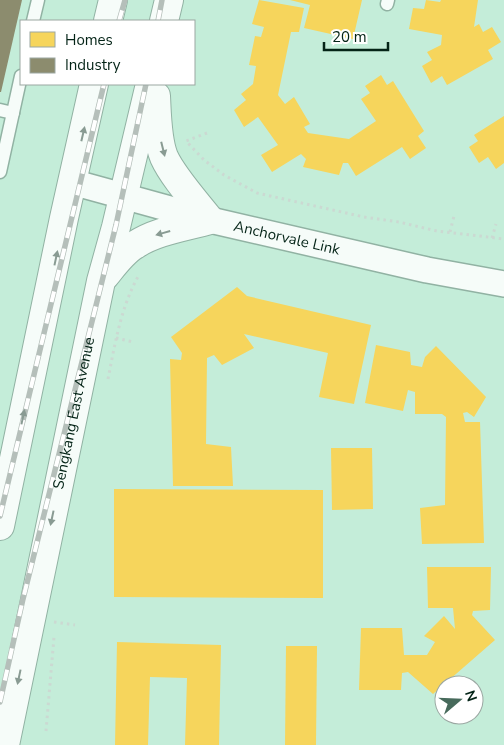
<svg xmlns="http://www.w3.org/2000/svg" width="504" height="745" font-family="'Nunito Sans',sans-serif">
<style>
.homes{fill:#f6d55c}
.industry{fill:#8c8c6e}
.lines{fill:none;stroke-linecap:round;stroke-linejoin:round}
.lane-casing{stroke:#91b2a3;stroke-width:15}
.street-casing{stroke:#91b2a3;stroke-width:28}
.secondary-casing{stroke:#91b2a3;stroke-width:30}
.path{stroke:#cbd9d2;stroke-width:3;stroke-dasharray:2.5 4;stroke-linecap:butt}
.lane{stroke:#f6fcf9;stroke-width:12}
.street{stroke:#f6fcf9;stroke-width:25}
.secondary{stroke:#f6fcf9;stroke-width:28}
.rail-casing{stroke:#b5bfba;stroke-width:5.5}
.rail{stroke:#fff;stroke-width:4;stroke-dasharray:11;stroke-linecap:butt}
.oneway{fill:#899b93}
.labels{text-anchor:middle;dominant-baseline:central;stroke-width:5;stroke-linejoin:round;paint-order:stroke}
.street-label{font-size:15px;fill:#042417;stroke:#fff}
</style>
<rect width="100%" height="100%" fill="#c4edd9"/>
<g class="homes">
<polygon points="259,0 304,8 299,32 291,32 278,95 285,104 294,97 310,124 304,127 308,133 349,139 376,121 361,99 370,93 365,86 381,75 387,85 393,81 419,123 424,131 418,136 426,148 410,159 402,147 356,176 348,163 343,163 339,175 303,167 306,159 301,154 272,172 261,155 278,145 258,117 244,127 234,110 246,100 241,94 253,84 256,66 249,65 255,36 261,37 264,27 252,24"/>
<polygon points="290,0 362,0 353,39 304,28 310,5"/>
<polygon points="426,0 440,2 441,0 478,0 474,27 479,24 483,32 492,27 501,42 488,50 493,59 447,85 442,76 431,83 422,66 432,60 427,52 441,45 442,35 409,29 413,8 424,9"/>
<polygon points="504,116 504,163 496,169 488,157 479,163 469,147 478,141 474,135"/>
<polygon points="237,287 247,296 371,325 354,404 319,397 328,353 244,334 254,348 222,365 214,355 207,358 206,444 231,447 233,486 173,486 170,359 181,360 182,353 171,337"/>
<polygon points="376,345 410,352 411,365 422,367 425,357 436,346 486,397 474,417 467,412 463,413 465,422 480,422 484,543 422,544 420,508 445,505 446,417 442,414 415,414 415,392 408,390 403,411 365,403"/>
<polygon points="331,448 372,448 373,509 332,510"/>
<polygon points="114,489 323,490 323,598 114,597"/>
<polygon points="427,567 491,567 490,610 473,611 472,615 495,640 433,694 408,672 402,673 401,690 359,690 361,628 402,628 404,655 427,655 435,642 424,636 444,616 455,629 453,608 428,608"/>
<polygon points="117,642 221,645 219,745 185,745 187,678 150,677 148,745 115,745"/>
<polygon points="286,646 317,646 316,745 285,745"/>
</g>
<polygon class="industry" points="0,0 22,0 1,92 0,92"/>
<g class="lines">
<g class="lane-casing">
<g id="lane">
<polyline points="387,4 388,0"/>
<polyline points="33,21 38,0"/>
<polyline points="0,110 13,113"/>
<polyline points="0,172 21,76"/>
</g>
</g>
<g class="street-casing">
<g id="street">
<path id="s1" d="M72 182 210 220 427 270 504 284"/>
</g>
</g>
<g class="secondary-casing">
<g id="secondary">
<polyline points="108,21 113,0"/>
<polyline points="164,21 169,0"/>
<path d="M105 276C114 265 123 252 135 245 156 231 185 227 210 220 196 202 173 177 164 157 157 140 157 115 156 96"/>
<polyline points="0,526 64,218 94,84"/>
<path id="s2" d="M5 745 101 281 116 227 150 84"/>
</g>
</g>
<g class="path">
<polyline points="207,133 186,141 204,160 224,175 257,193 364,217 399,222 437,231 504,239"/>
<polyline points="450,232 454,216"/>
<polyline points="492,238 496,224"/>
<polyline points="116,338 133,342"/>
<path d="M108 379C115 344 121 306 139 275"/>
<polyline points="54,622 75,625"/>
<polyline points="46,731 54,637"/>
</g>
<use href="#lane" class="lane"/>
<use href="#street" class="street"/>
<use href="#secondary" class="secondary"/>
<g class="rail-casing">
<g id="rail">
<polyline points="119,21 125,0"/>
<polyline points="158,21 162,0"/>
<polyline points="0,516 104,84"/>
<polyline points="0,702 23,599 116,225 146,84"/>
</g>
</g>
<use href="#rail" class="rail"/>
</g>
<defs><path id="oneway-solid" d="M-6-.8H1V-3.2L6.5 0L1 3.2V.8H-6Z" transform="scale(1.25)"/></defs>
<g class="oneway">
<use href="#oneway-solid" transform="translate(83 134) rotate(-77)"/>
<use href="#oneway-solid" transform="translate(163 149) rotate(76)"/>
<use href="#oneway-solid" transform="translate(163 233) rotate(164)"/>
<use href="#oneway-solid" transform="translate(56 258) rotate(-78)"/>
<use href="#oneway-solid" transform="translate(23 417) rotate(-78)"/>
<use href="#oneway-solid" transform="translate(52 518) rotate(102)"/>
<use href="#oneway-solid" transform="translate(19 677) rotate(102)"/>
</g>
<g class="labels">
<g class="street-label">
<text stroke="none"><textPath href="#s1" startOffset="222">Anchorvale Link</textPath></text>
<text stroke="none"><textPath href="#s2" startOffset="339">Sengkang East Avenue</textPath></text>
</g>
</g>
<rect x="20" y="20" width="175" height="65" fill="#ffffff" stroke="#9ba7a2"/>
<rect x="30" y="32" width="25" height="15" fill="#f6d55c" stroke="#9ba7a2"/>
<text x="65" y="45" font-size="15" fill="#042417">Homes</text>
<rect x="30" y="58" width="25" height="15" fill="#8c8c6e" stroke="#9ba7a2"/>
<text x="65" y="70" font-size="15" fill="#042417">Industry</text>
<g transform="translate(459 700) rotate(71)"><circle r="24" fill="#ffffff" stroke="#9ba7a2"/>
<path d="M0-4L9 19L0 12L-9 19Z" fill="#476a5b"/>
<text y="-8" font-size="14" font-weight="bold" text-anchor="middle" fill="#042417">N</text>
</g>
<path d="M324 42v8h64v-8" fill="none" stroke="#042417" stroke-width="2.5"/>
<text x="332" y="42" font-size="15" fill="#042417" stroke="#ffffff" stroke-width="4" paint-order="stroke">20 m</text>
</svg>
